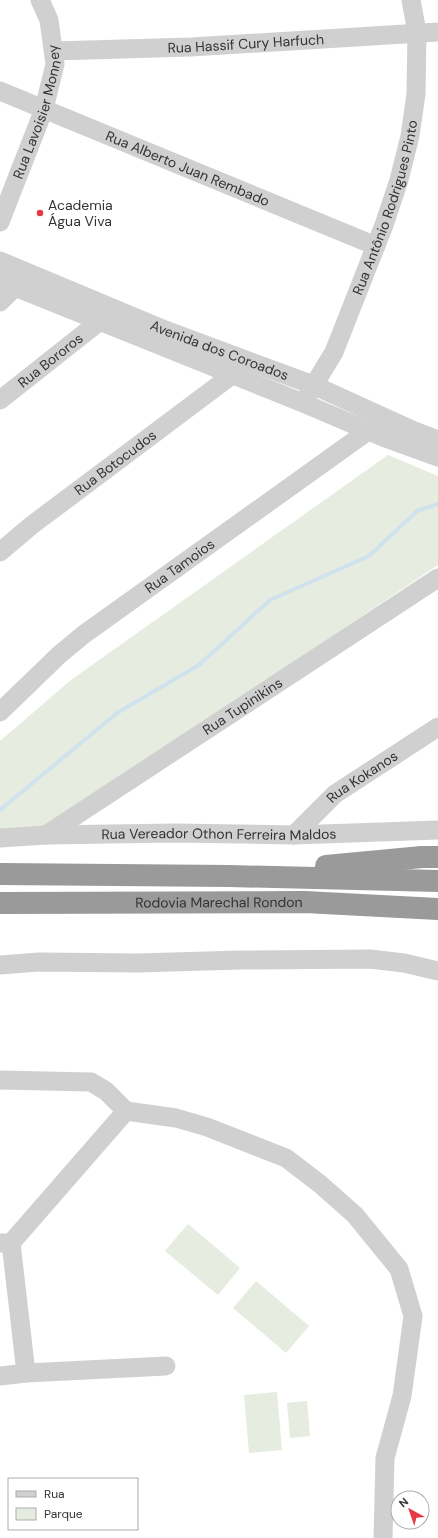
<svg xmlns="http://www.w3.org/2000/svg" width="438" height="1538" font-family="'DM Sans',sans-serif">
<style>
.green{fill:#e6ecdf}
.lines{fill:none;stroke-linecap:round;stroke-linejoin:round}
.stream{stroke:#cfe2ee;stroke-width:4}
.minor{stroke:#d0d0d0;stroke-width:19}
.highway{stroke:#9a9a9a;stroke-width:22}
.poi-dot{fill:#e63946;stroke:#fff;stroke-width:1.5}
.labels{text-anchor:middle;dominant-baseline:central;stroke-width:4;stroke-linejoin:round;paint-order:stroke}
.street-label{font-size:14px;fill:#333;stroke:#fff}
.poi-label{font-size:14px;fill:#333;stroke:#fff;text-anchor:start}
</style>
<rect width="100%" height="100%" fill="#fff"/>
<g class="green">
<polygon points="388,455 438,476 438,565 43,830 0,834 0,741 71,680"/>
<polygon points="188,1224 240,1268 218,1295 165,1251"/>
<polygon points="256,1281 309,1326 286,1353 233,1308"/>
<polygon points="277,1392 282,1450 249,1453 244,1395"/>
<polygon points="307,1401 310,1436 290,1438 287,1403"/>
</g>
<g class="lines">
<polyline class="stream" points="0,810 117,713 199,665 270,600 369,556 417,511 438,504"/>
<g class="minor">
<path id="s1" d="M54 51 191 47 438 32"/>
<path id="s2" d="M0 91 376 246"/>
<path id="s3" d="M0 222 44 109 55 64 49 20 40 0"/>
<path id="s4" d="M0 261 165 330 313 385 414 431 438 440"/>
<polyline points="0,281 303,403 383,437 438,457"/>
<polyline points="0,302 15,287 21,277"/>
<path id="s5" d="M308 395 334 352 384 225 399 180 410 136 416 94 417 32 411 0"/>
<path id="s6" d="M0 400 100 321"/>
<path id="s7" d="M0 552 32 525 232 375"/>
<path id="s8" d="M0 712 59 655 83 635 368 431"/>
<path id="s9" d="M46 835 438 578"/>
<path id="s10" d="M294 835 335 794 438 727"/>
<path id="s11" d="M0 838 46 835 175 833 294 835 438 830"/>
<polyline points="0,965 39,962 138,963 240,960 370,959 404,963 438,971"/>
<polyline points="0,1080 91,1082 106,1091 126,1111"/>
<polyline points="0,1243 11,1243 26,1373 0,1376"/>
<polyline points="11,1243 126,1111 176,1118 207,1127 286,1158 320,1184 355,1215 399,1269 413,1316 402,1396 385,1458 383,1538"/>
<polyline points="26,1373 166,1366"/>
</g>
<g class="highway">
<polyline points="326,866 422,857 438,857"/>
<polyline points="0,874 229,876 438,881"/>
<path id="s12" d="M0 903 305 902 438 909"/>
</g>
</g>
<circle class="poi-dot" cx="40" cy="213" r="4"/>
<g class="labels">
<g class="street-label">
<text stroke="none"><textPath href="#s1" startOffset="192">Rua Hassif Cury Harfuch</textPath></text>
<text stroke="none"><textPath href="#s3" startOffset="117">Rua Lavoisier Monney</textPath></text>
<text stroke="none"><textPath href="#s2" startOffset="203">Rua Alberto Juan Rembado</textPath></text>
<text stroke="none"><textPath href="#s5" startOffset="204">Rua Antônio Rodrigues Pinto</textPath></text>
<text stroke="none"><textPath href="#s4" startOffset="237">Avenida dos Coroados</textPath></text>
<text stroke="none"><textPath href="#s6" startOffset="64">Rua Bororos</textPath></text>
<text stroke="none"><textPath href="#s7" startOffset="146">Rua Botocudos</textPath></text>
<text stroke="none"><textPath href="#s8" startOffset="232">Rua Tamoios</textPath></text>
<text stroke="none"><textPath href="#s9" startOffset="235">Rua Tupinikins</textPath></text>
<text stroke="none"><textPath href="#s10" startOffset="90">Rua Kokanos</textPath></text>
<text stroke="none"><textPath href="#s11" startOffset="219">Rua Vereador Othon Ferreira Maldos</textPath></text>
<text stroke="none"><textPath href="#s12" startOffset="219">Rodovia Marechal Rondon</textPath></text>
</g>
<g class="poi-label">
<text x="48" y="205">Academia<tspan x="48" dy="16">Água Viva</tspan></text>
</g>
</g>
<rect x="8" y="1478" width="130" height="52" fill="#ffffff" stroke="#adadad"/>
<rect x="16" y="1491" width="20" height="6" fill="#d0d0d0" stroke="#adadad"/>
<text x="44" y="1498" font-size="12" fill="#333333">Rua</text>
<rect x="16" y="1508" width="20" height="12" fill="#e6ecdf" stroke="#adadad"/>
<text x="44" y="1518" font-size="12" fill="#333333">Parque</text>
<g transform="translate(410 1510) rotate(320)"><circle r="19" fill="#ffffff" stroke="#adadad"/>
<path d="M0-3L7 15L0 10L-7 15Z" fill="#e63946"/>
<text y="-6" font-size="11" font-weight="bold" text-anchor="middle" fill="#333333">N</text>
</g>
</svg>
